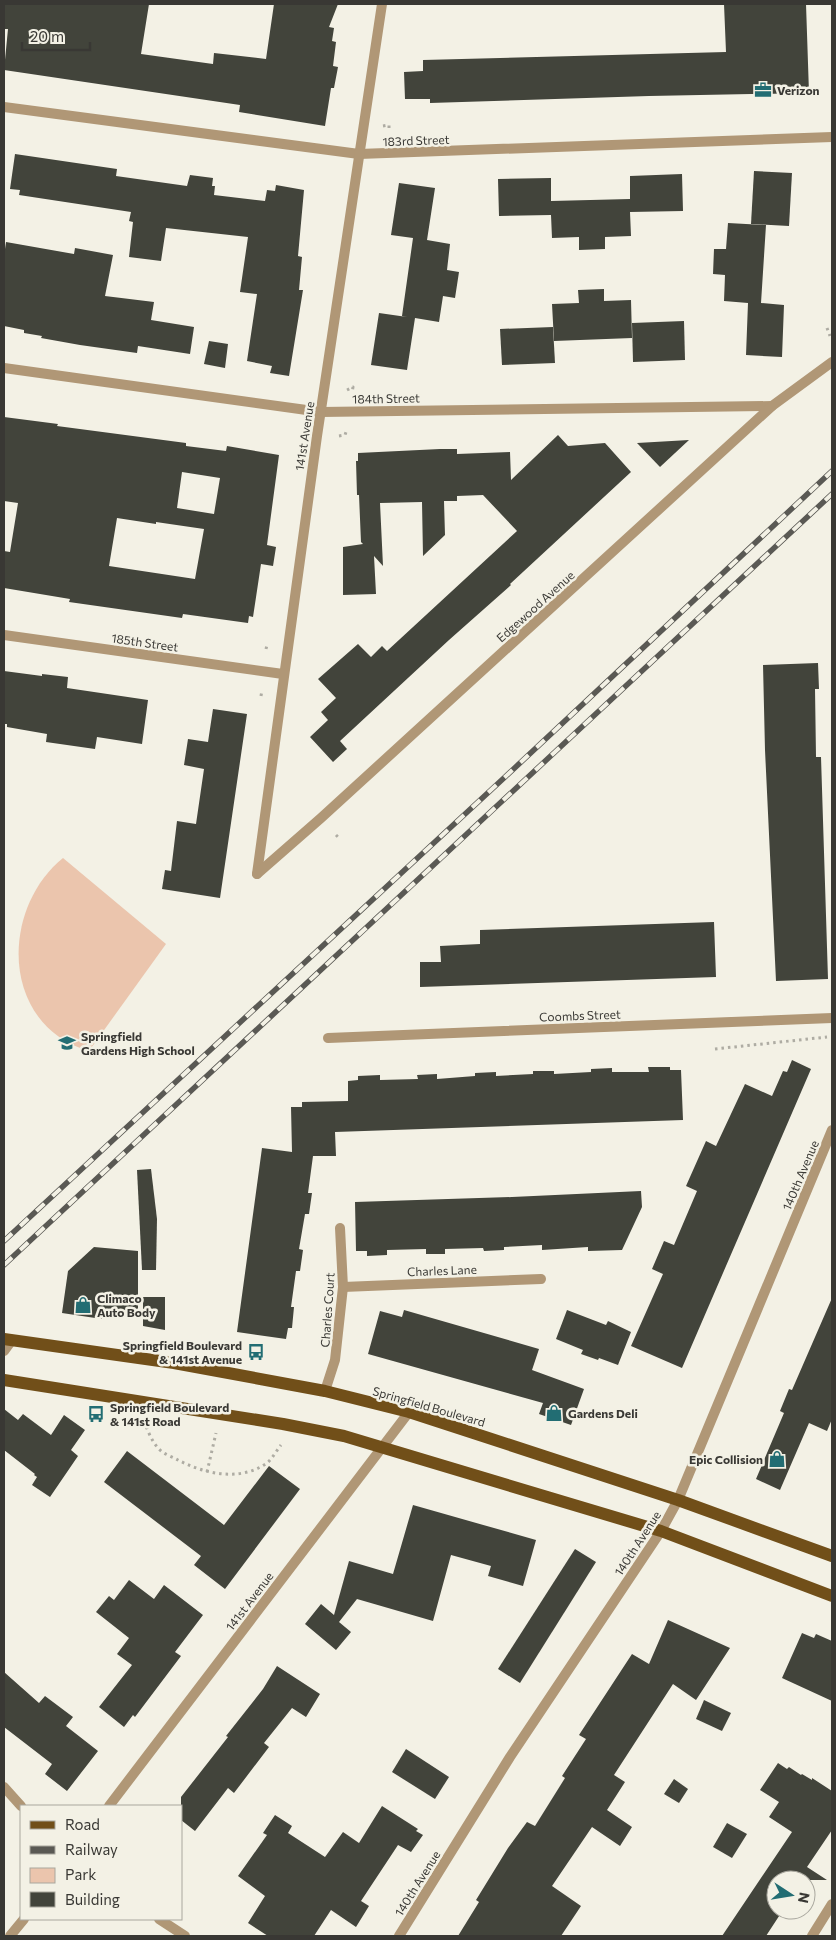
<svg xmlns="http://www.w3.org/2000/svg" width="836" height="1940" font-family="Commissioner,sans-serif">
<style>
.green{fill:#ebc5ad}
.building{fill:#42443b;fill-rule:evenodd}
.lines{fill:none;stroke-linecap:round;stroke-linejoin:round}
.path{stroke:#aeaca3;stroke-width:3;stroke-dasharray:2.5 4;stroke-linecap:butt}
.minor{stroke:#b09776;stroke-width:10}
.primary{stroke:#714f19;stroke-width:12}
.rail-casing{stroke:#5a5954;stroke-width:5.5}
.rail{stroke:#f3f1e5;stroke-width:4;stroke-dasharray:11;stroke-linecap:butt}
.labels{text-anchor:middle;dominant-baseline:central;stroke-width:5;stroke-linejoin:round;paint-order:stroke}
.poi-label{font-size:12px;font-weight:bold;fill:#393834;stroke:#f3f1e5;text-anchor:start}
.street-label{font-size:12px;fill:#393834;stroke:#f3f1e5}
</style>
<rect width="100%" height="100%" fill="#f3f1e5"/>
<path class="green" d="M63 858 166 944 89 1051C0 1025 0 909 63 858Z"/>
<g class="building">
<polygon points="4,4 149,4 141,54 213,64 214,53 266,59 274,4 338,4 329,27 334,28 332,41 336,42 333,66 338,67 334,88 331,88 325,126 239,112 240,105 4,70 8,29 4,29"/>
<polygon points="724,4 806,4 809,93 649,96 430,103 430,99 405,99 404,72 423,71 423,60 726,52"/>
<polygon points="15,154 117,169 116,176 187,186 190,175 213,178 212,186 215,186 214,195 265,201 267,190 275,191 276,185 304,190 298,256 302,257 299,290 303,290 289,376 270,373 272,366 247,361 257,294 240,292 248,237 166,228 161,261 129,257 133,222 129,221 131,212 19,195 20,190 10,189"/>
<polygon points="754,171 792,173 789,226 751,224"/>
<polygon points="682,174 683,211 630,212 631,236 605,237 605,249 579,250 579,237 552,238 551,215 499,216 498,179 551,178 551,201 630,199 630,205 630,176"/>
<polygon points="399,183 435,188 427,240 450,244 447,270 459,272 455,298 443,296 439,322 415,318 407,370 371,365 379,313 407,317 402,316 413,238 391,235"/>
<polygon points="728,223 766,225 761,303 784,305 782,357 746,355 748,303 724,301 725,275 713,274 714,249 726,249"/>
<polygon points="6,242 74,254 75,248 113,255 105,296 154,302 151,320 194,327 190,354 138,346 137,353 80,345 41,338 42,336 24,333 24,330 4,326 4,256"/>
<polygon points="604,289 604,301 631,300 632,338 554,341 552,304 579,303 578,290"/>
<polygon points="684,321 685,360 633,362 632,323"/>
<polygon points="553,327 555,363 502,365 500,329"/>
<polygon points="209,341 228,344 225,368 204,364"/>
<path d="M4 417 58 424 57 426 186 443V446L226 451 227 446 279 455 267 545 276 547 273 566 261 564 253 617 249 616 248 623 183 614 182 618 69 602 70 599 4 588V551L10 552 18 503 4 501ZM182 472 220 478 214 514 177 508ZM117 518 156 524V522L204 529 195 579 109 566Z"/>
<polygon points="558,435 568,446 605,443 631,472 510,584 511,585 449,640 340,741 347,749 333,762 310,737 328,720 321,712 336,698 318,679 358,644 371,657 382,646 387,651 517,531 483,495 457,496 457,501 444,501 445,535 423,556 422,502 380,503 383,566 374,556 376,594 343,595 343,547 363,544 361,542 359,495 357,495 356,461 358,461 358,453 440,449 457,449 457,454 510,452 511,480"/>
<polygon points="689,440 660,467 637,443"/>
<polygon points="818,663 819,689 815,689 816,757 821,757 828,979 776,981 765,750 763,665"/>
<polygon points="4,671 42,676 42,674 68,677 67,688 148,700 142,744 97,737 95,749 46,742 47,734 7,727 7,724 4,724"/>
<polygon points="213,709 247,714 220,898 162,889 165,870 171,871 177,821 196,824 204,769 184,765 188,739 208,742"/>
<polygon points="714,922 716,977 420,987 420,962 441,962 440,946 480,944 480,930"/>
<polygon points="792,1060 811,1069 682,1368 631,1346 663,1274 652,1269 664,1241 674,1245 697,1191 686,1186 706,1141 716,1146 745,1084 772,1096 783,1071 787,1072"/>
<polygon points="648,1067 670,1067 670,1070 681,1070 683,1120 335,1132 336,1156 313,1156 308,1193 312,1193 309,1214 305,1214 299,1249 303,1250 300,1271 296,1271 291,1307 294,1307 292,1328 288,1328 286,1339 237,1332 262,1148 292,1152 291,1107 302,1107 302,1102 348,1101 348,1081 358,1080 358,1076 380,1075 380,1080 418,1079 417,1075 437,1074 437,1079 475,1076 475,1073 496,1072 496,1076 533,1074 533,1071 554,1071 554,1074 591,1072 591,1069 612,1068 612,1072 649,1072"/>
<polygon points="151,1169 157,1219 156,1270 142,1270 137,1170"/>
<polygon points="641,1191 642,1207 622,1250 588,1251 588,1247 542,1250 542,1245 504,1247 504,1250 484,1251 483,1248 445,1249 445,1254 426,1254 426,1249 387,1250 387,1255 367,1256 367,1251 356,1251 355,1202 512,1197"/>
<polygon points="94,1247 138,1251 138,1310 103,1311 102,1319 62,1313 68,1271"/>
<polygon points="143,1297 165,1297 165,1330 143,1326"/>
<polygon points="832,1298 832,1419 827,1431 809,1423 780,1490 756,1479 784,1413 780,1411 789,1389 792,1390"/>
<polygon points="404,1310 539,1349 532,1370 584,1389 571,1425 539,1414 543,1403 368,1354 380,1311 402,1317"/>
<polygon points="567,1310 606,1325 608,1321 631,1332 618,1365 599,1358 598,1360 581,1354 583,1350 556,1339"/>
<polygon points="4,1409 18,1420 23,1414 51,1435 64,1415 85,1430 71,1450 78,1456 50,1497 32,1485 37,1477 34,1475 35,1474 4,1450"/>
<polygon points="127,1451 224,1525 269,1466 300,1489 225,1589 194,1565 201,1556 104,1482"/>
<polygon points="413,1505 536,1540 523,1586 488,1576 491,1566 451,1555 433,1621 357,1599 339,1622 351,1632 336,1650 305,1624 321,1604 334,1615 349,1561 393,1574"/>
<polygon points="575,1549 596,1562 520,1683 498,1669"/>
<polygon points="129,1580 154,1599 164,1585 203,1615 175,1652 181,1656 135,1717 133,1715 124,1727 99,1707 132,1665 117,1654 129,1638 96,1612 109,1596 114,1600"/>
<polygon points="668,1620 730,1648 696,1700 673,1684 614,1775 625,1782 607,1810 632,1827 620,1846 592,1827 552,1886 581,1906 561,1936 458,1936 479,1902 476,1900 508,1848 527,1822 535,1826 565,1778 562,1776 586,1739 579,1735 632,1654 649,1664"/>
<polygon points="802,1633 814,1638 816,1634 832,1641 832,1701 782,1678"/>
<polygon points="277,1666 320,1694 306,1717 292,1708 264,1743 269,1747 234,1793 228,1788 195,1831 181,1820 181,1797 228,1737 226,1736 263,1689"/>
<polygon points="4,1672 39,1703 45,1696 73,1717 66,1726 98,1751 67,1791 45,1774 52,1764 4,1727"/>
<polygon points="704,1700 731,1713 722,1731 696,1719"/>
<polygon points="406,1749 449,1777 435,1799 392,1772"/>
<polygon points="778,1763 787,1769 789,1767 801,1775 802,1774 812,1780 812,1778 832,1791 832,1830 807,1867 827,1880 776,1880 776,1910 783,1910 766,1936 722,1936 792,1832 769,1817 779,1802 760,1790"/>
<polygon points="674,1779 688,1789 679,1803 664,1794"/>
<polygon points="382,1806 418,1829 416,1831 423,1835 411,1852 398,1845 361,1901 369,1906 356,1927 331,1910 314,1936 268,1936 248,1923 265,1896 238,1876 267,1835 263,1833 275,1815 292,1826 288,1833 325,1857 343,1832 359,1843"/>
<polygon points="727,1823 747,1834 732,1858 713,1847"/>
</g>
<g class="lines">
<g class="path">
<polyline points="383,126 389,125 389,131"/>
<polyline points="827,328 830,336"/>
<polyline points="347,390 353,387 352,393"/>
<polyline points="339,436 345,435 347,429"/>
<polyline points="266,649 267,645"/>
<polyline points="261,696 262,690"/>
<polyline points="336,835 340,839"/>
<polyline points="715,1049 827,1037"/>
<path d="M144 1421C148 1431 152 1443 161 1451 166 1455 173 1457 178 1460 205 1474 240 1482 267 1463 272 1459 277 1450 281 1445"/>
<polyline points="207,1472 216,1433"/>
</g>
<g class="minor">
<polyline points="4,107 359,154 832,137"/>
<polyline points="4,368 321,412 772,406"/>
<polyline points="4,635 283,674"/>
<polyline points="257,874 317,436 382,4"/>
<polyline points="257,874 321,818 772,406 832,362"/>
<polyline points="328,1038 832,1018"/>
<polyline points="343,1287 541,1279"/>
<polyline points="4,1351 12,1340"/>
<polyline points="325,1391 335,1360 343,1287 340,1228"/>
<polyline points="4,1787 21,1806"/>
<polyline points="109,1806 409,1412"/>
<polyline points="159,1919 185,1936"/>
<polyline points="10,1936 24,1919"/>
<polyline points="399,1936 510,1757 661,1531 678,1500 832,1130"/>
<polyline points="812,1936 832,1904"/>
</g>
<g class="primary">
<polyline points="4,1339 174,1363 325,1391 409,1412 678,1500 832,1556"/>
<polyline points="4,1380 283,1424 344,1436 661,1531 832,1596"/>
</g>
<g class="rail-casing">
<g id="rail">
<polyline points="4,1241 505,777 832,471"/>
<polyline points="4,1265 832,494"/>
</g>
</g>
<use href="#rail" class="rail"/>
</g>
<defs>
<g id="office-bare" transform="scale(1.35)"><path d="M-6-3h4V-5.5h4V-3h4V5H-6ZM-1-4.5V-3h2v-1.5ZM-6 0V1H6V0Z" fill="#226d73" stroke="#f3f1e5" stroke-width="2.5" paint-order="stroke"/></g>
<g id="school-bare" transform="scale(1.35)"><path d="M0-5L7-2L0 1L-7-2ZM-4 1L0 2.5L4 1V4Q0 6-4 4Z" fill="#226d73" stroke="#f3f1e5" stroke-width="2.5" paint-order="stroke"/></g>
<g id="shop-bare" transform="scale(1.35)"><path d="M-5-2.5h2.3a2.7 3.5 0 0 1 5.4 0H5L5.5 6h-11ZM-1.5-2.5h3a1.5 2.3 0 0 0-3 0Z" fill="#226d73" stroke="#f3f1e5" stroke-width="2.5" paint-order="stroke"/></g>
<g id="bus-bare" transform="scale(1.35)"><path d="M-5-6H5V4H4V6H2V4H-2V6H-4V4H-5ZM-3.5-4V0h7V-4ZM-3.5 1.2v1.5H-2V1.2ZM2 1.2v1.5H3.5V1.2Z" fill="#226d73" stroke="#f3f1e5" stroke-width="2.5" paint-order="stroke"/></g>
</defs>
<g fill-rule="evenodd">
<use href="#office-bare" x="763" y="90"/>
<use href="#school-bare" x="67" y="1043"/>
<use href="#shop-bare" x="83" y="1305"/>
<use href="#bus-bare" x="256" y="1352"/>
<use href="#shop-bare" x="554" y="1413"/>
<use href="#bus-bare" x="96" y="1414"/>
<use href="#shop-bare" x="777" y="1459"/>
</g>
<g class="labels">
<g class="poi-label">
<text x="777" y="90">Verizon</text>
<text x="81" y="1036">Springfield<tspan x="81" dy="14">Gardens High School</tspan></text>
<text x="97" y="1298">Climaco<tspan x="97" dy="14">Auto Body</tspan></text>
<text x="242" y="1345" text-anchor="end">Springfield Boulevard<tspan x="242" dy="14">&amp; 141st Avenue</tspan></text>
<text x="110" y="1407">Springfield Boulevard<tspan x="110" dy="14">&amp; 141st Road</tspan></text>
<text x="568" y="1413">Gardens Deli</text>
<text x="763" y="1459" text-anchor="end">Epic Collision</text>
</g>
<g class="street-label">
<text transform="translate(416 140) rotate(-2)">183rd Street</text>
<text transform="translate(386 398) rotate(-1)">184th Street</text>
<text transform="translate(304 436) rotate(-81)">141st Avenue</text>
<text transform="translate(535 606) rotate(-42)">Edgewood Avenue</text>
<text transform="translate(145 642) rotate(8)">185th Street</text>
<text transform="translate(580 1015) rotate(-2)">Coombs Street</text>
<text transform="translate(800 1175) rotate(-67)">140th Avenue</text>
<text transform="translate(442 1270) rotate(-2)">Charles Lane</text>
<text transform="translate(327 1310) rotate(-86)">Charles Court</text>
<text transform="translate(429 1406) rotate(16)">Springfield Boulevard</text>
<text transform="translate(637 1543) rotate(-57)">140th Avenue</text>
<text transform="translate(249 1601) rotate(-53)">141st Avenue</text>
<text transform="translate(417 1883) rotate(-58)">140th Avenue</text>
</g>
</g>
<rect width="836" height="1940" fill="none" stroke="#393834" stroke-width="10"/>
<rect x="20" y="1805" width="162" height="115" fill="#f3f1e5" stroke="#a9a79e"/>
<rect x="30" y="1821" width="25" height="8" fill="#714f19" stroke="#a9a79e"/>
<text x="65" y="1830" font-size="15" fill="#393834">Road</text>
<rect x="30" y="1846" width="25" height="8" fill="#5a5954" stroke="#a9a79e"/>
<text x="65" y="1855" font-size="15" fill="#393834">Railway</text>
<rect x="30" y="1868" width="25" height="15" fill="#ebc5ad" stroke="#a9a79e"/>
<text x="65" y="1880" font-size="15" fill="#393834">Park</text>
<rect x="30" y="1892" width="25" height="15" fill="#42443b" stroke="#a9a79e"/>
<text x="65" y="1905" font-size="15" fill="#393834">Building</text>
<g transform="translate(791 1895) rotate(102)"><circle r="24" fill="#f3f1e5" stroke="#a9a79e"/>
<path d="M0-4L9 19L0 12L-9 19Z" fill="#226d73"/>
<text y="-8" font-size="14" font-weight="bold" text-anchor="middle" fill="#393834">N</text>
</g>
<path d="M22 42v8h68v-8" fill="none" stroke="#393834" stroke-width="2.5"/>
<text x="30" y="42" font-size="15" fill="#393834" stroke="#f3f1e5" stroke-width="4" paint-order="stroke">20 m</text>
</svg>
